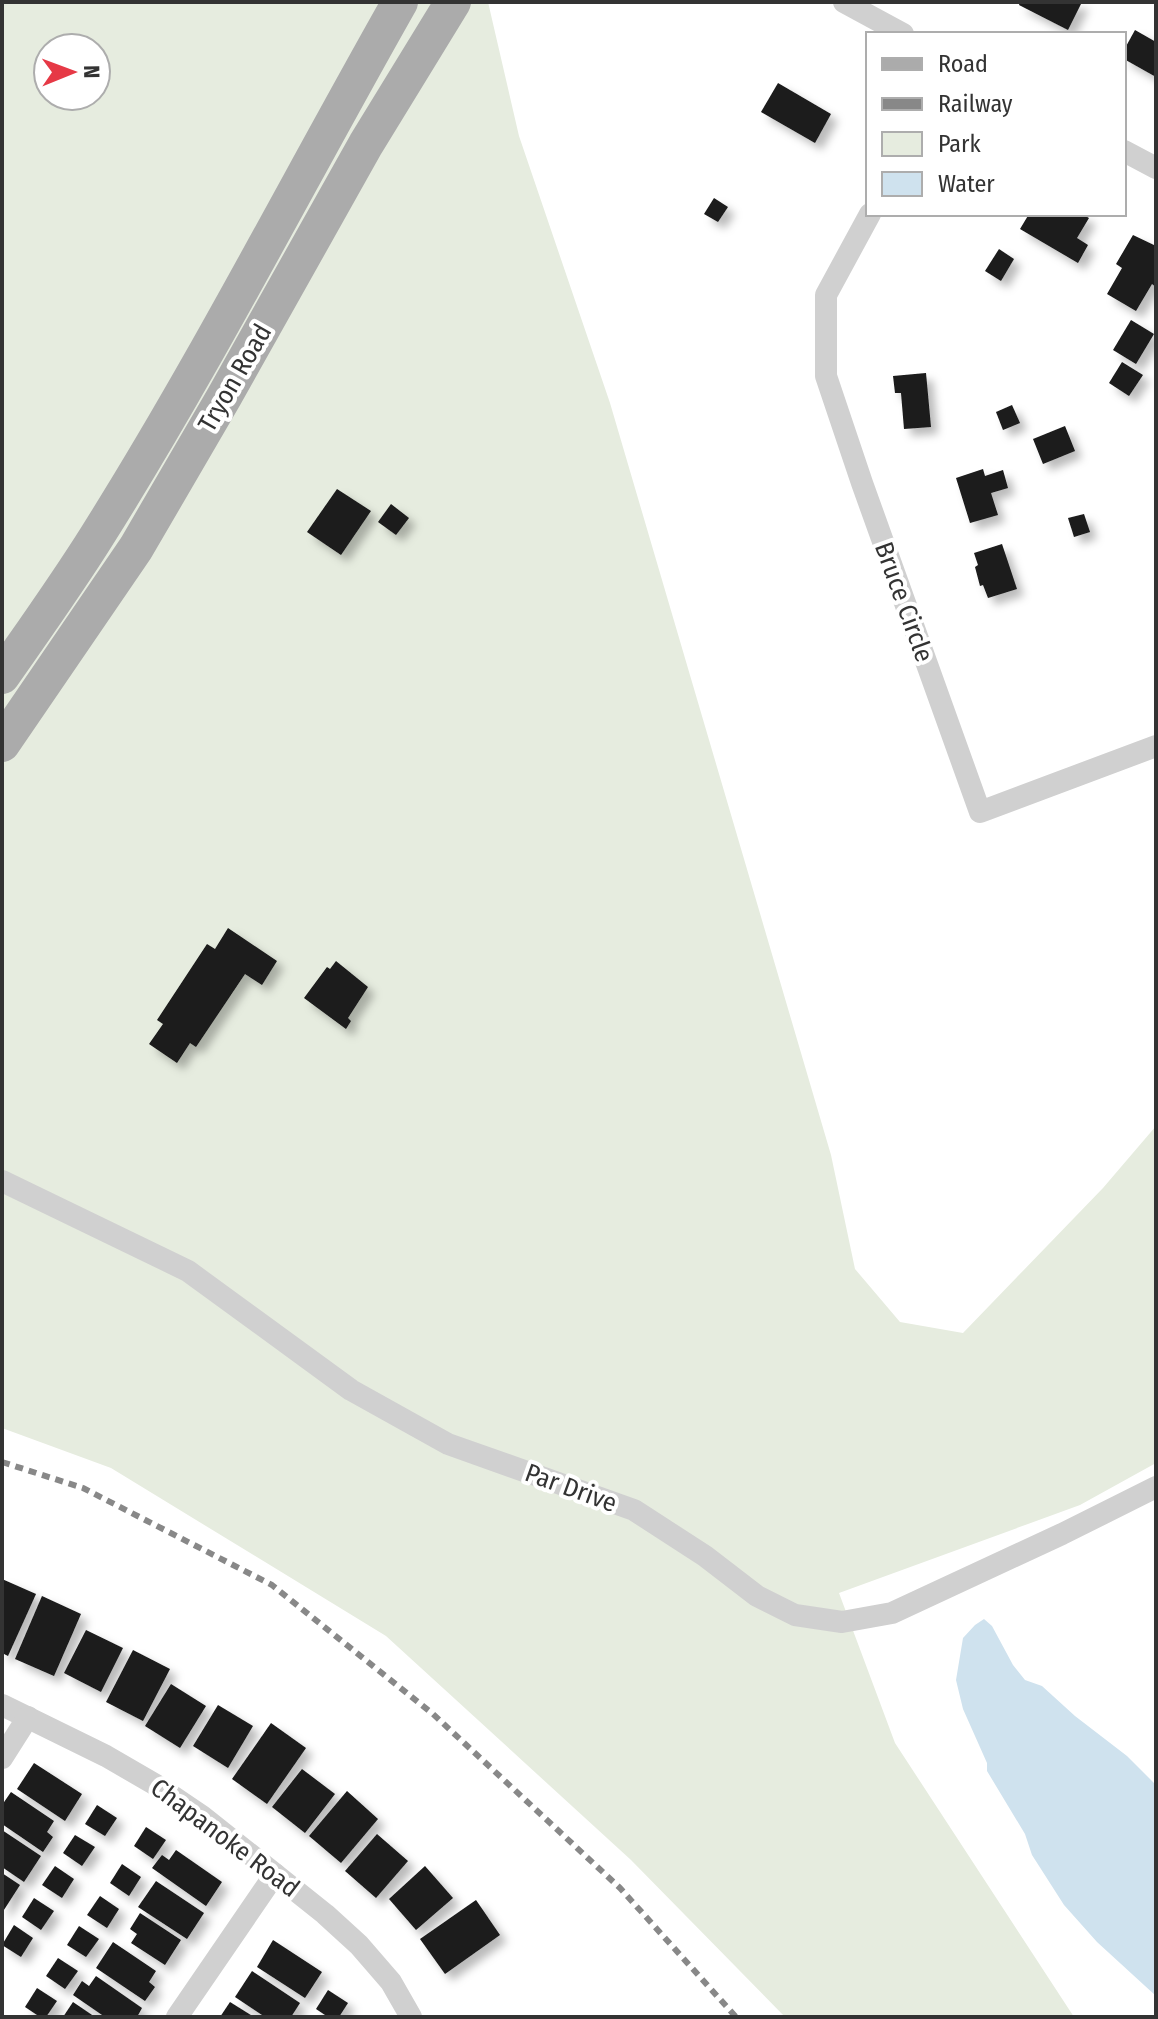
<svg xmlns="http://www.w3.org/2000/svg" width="1158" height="2019" font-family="'Fira Sans Condensed',sans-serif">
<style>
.green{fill:#e6ecdf;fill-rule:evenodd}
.water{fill:#cfe2ee}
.building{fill:#1a1a1a;filter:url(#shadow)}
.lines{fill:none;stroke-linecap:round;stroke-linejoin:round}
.minor{stroke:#d0d0d0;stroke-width:22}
.primary{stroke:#ababab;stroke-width:36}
.rail{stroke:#888;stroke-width:6;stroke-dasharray:8 6;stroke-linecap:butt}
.labels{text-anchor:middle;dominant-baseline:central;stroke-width:8;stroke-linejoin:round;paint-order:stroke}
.street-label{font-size:26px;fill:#333;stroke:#fff}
</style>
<defs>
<filter id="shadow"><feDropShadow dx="7" dy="7" stdDeviation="4" flood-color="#0004"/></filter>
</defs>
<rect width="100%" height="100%" fill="#fff"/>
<path class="green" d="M2 2H488L519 136 610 403 831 1155 855 1269 900 1322 963 1333 1103 1188 1156 1126V1463L1080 1505 839 1593 895 1743 1074 2017H785L631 1860 386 1636 111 1468 2 1428ZM48 48H96V96H48Z"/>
<polygon class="water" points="984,1619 992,1626 1013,1665 1025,1680 1042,1686 1075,1716 1127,1756 1156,1785 1156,1996 1097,1942 1064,1905 1032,1855 1025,1834 987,1771 987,1763 963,1709 956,1680 963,1638 975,1625"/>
<g class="building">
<polygon points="1020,2 1082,2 1068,30 1019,5"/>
<polygon points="1135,30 1156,42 1156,77 1124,59 1124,50"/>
<polygon points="778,83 831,114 815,143 761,112"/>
<polygon points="714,198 728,207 718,222 704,214"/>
<polygon points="1029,214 1082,214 1089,218 1077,238 1088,245 1078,263 1020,229"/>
<polygon points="1133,235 1156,246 1156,287 1152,284 1136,311 1107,294 1122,268 1116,264"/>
<polygon points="999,249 1014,259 1001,281 985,271"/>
<polygon points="1131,320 1154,334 1136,364 1113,350"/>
<polygon points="1122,362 1143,375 1129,396 1109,383"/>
<polygon points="926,373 931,427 904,429 901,393 895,393 893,376"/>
<polygon points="1012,405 1020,423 1003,430 996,412"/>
<polygon points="1065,426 1075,451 1043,464 1033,439"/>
<polygon points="983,469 985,476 1003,470 1008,488 991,493 998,515 970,523 956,478"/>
<polygon points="337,489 371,511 341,555 307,532"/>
<polygon points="391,504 409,518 396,535 378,522"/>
<polygon points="1084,514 1090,532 1074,537 1068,518"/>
<polygon points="1002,544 1017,589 988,598 983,585 980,586 975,567 978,565 974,553"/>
<polygon points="228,928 277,961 262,985 245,974 196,1047 190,1043 177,1063 149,1044 163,1024 157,1020 207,944 215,949"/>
<polygon points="336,961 368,987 348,1018 351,1021 346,1029 304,998 327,967 330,969"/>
<polygon points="2,1579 36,1594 8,1656 2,1653"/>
<polygon points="42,1596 81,1614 54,1676 15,1659"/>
<polygon points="86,1630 123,1648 101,1692 64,1673"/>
<polygon points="133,1650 170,1669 143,1721 106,1702"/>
<polygon points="171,1684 206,1706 180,1748 145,1726"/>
<polygon points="218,1705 253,1726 228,1768 193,1746"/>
<polygon points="271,1723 306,1748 267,1804 232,1779"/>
<polygon points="34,1763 82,1794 65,1821 17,1789"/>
<polygon points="302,1769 335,1794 305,1833 272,1807"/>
<polygon points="347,1791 378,1819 341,1863 309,1836"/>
<polygon points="11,1792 54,1821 47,1832 53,1837 43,1852 2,1824 2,1805"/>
<polygon points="97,1805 117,1818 105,1836 85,1824"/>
<polygon points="146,1827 166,1840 153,1859 134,1846"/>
<polygon points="2,1830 41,1856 24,1882 2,1867"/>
<polygon points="377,1834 408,1861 376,1898 345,1871"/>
<polygon points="75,1835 95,1847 82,1866 63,1853"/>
<polygon points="176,1850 222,1882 206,1906 152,1868 162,1855 169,1860"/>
<polygon points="122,1864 141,1877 129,1896 110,1883"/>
<polygon points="55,1866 74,1879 62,1898 42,1885"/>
<polygon points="425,1866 453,1898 416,1930 389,1899"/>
<polygon points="2,1873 20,1885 2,1913"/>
<polygon points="156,1881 204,1913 187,1939 138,1907"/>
<polygon points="100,1896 119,1909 107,1928 87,1915"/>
<polygon points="34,1898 54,1911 41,1930 22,1917"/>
<polygon points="476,1900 500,1935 445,1974 420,1939"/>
<polygon points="140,1913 181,1940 165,1965 131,1943 137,1934 130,1929"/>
<polygon points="14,1925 33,1938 21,1957 2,1945"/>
<polygon points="79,1926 99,1939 86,1957 67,1945"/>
<polygon points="273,1940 322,1972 305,1998 257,1967"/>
<polygon points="113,1942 156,1971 149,1982 155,1987 145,2001 96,1968"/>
<polygon points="58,1958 78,1971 65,1989 46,1976"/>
<polygon points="252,1971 300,2003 291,2017 265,2017 235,1997"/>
<polygon points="96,1976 142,2008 137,2017 105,2017 73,1995 82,1981 89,1986"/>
<polygon points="37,1988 57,2001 46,2017 40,2017 25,2007"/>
<polygon points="328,1990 348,2003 339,2017 328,2017 316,2009"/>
<polygon points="73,2002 95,2017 63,2017"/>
<polygon points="230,2002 254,2017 220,2017"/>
</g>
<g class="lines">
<g class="minor">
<polyline points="844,2 903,34"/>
<polyline points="1124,151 1156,168"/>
<polyline points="870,214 826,295 826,376 862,483 980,812 1156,746"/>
<polyline points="2,1181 188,1271 351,1390 448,1444 634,1510 705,1556 757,1596 795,1615 842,1622 892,1613 1062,1534 1156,1487"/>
<polyline points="2,1705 106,1756 156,1785 202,1816 325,1914 359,1945 391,1982 411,2017"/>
<polyline points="2,1758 28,1717"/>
<polyline points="177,2017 275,1874"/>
</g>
<g class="primary">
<path d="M2 676C34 630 67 584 97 536 206 363 299 180 400 2"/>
<polyline points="2,744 136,548 224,397 366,144 453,2"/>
</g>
<polyline class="rail" points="2,1462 83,1488 272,1585 433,1714 620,1888 736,2017"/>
</g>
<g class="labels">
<g class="street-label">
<text transform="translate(235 378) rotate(-60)">Tryon Road</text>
<text transform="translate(904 602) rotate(70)">Bruce Circle</text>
<text transform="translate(571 1488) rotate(20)">Par Drive</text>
<text transform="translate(225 1838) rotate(37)">Chapanoke Road</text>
</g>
</g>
<rect width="1158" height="2019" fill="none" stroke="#333333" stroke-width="8"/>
<rect x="866" y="32" width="260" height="184" fill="#ffffff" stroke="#adadad" stroke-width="2"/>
<rect x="882" y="58" width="40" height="12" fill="#ababab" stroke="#adadad" stroke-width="2"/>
<text x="938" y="72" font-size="24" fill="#333333">Road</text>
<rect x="882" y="98" width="40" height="12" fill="#888888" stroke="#adadad" stroke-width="2"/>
<text x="938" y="112" font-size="24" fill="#333333">Railway</text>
<rect x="882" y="132" width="40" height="24" fill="#e6ecdf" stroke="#adadad" stroke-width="2"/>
<text x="938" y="152" font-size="24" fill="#333333">Park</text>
<rect x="882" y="172" width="40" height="24" fill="#cfe2ee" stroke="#adadad" stroke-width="2"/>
<text x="938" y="192" font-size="24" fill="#333333">Water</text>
<g transform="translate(72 72) rotate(89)"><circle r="38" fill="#ffffff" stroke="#adadad" stroke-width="2"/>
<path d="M0-6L14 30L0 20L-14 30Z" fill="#e63946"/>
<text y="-12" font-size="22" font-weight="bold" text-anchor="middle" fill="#333333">N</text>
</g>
</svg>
